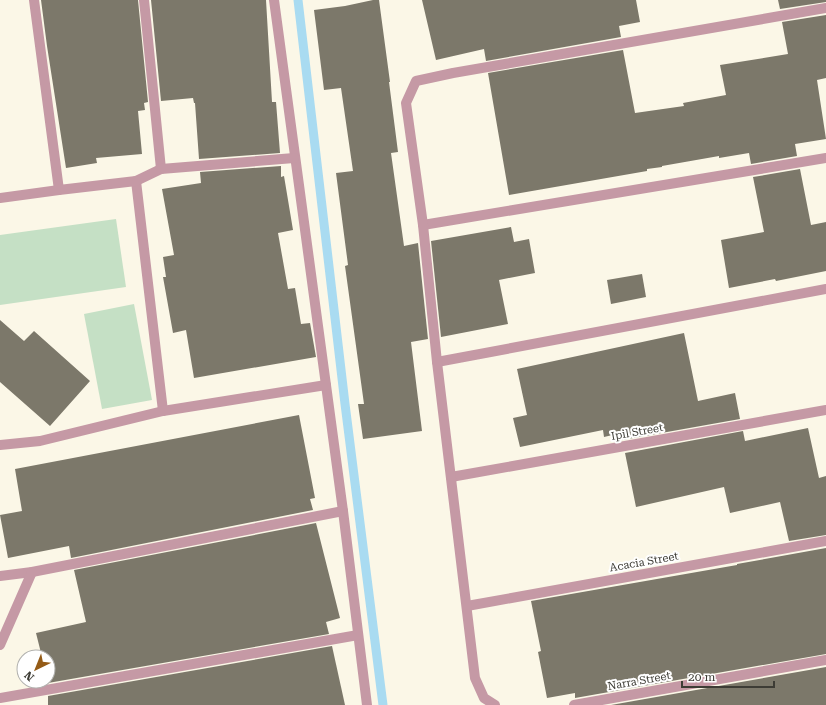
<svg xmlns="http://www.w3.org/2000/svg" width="826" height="705" font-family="'Roboto Serif',serif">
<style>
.green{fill:#c5e0c5}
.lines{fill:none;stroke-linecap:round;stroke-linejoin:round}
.stream{stroke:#a9dbf1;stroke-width:9}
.building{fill:#7c786a}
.minor{stroke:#c599a5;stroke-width:10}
.labels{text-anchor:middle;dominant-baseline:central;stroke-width:4;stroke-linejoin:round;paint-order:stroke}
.street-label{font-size:11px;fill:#3d3c35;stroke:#fff}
</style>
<rect width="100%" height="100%" fill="#fbf7e7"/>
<g class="green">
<polygon points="116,219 126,287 0,305 0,235"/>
<polygon points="134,304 152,400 102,409 84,314"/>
</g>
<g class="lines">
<polyline class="stream" points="298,0 345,404 383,705"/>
</g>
<g class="building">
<polygon points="41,0 138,0 148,102 144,103 145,110 138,111 142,154 96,158 97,163 66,168 47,46"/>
<polygon points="151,0 266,0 272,102 276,102 280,153 199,159 195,103 194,103 193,98 161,101"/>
<polygon points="373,0 379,0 390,82 389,82 398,152 391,153 404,246 418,243 428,339 411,342 422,431 363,439 358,404 364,404 345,266 348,265 336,173 353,171 341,88 324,90 314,10 345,6"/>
<polygon points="422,0 636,0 640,22 619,26 621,37 486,61 484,49 436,60"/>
<polygon points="778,0 826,0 826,2 780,9"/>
<polygon points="826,15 826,78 817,80 826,139 795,144 797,156 751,164 749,153 719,158 719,156 662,166 662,167 647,169 647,171 509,195 488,73 623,50 635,113 684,106 683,103 726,95 720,65 788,54 782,22"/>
<polygon points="281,166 281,177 284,176 293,230 278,233 288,289 295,288 301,324 310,323 316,357 194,378 186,330 173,333 163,277 166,277 163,257 174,255 162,189 201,183 200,172"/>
<polygon points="800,169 811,225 826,222 826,271 776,281 775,279 729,288 721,240 764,232 753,177"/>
<polygon points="511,227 514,242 529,239 535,273 499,280 508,324 441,337 431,241"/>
<polygon points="642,274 646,297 611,304 607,280"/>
<polygon points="0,320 24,341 34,331 90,381 50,426 0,382"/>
<polygon points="684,333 698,401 735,393 740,419 622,440 621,433 604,437 603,430 520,447 513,418 527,415 517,369"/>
<polygon points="299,415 315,498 310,499 313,510 71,558 69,546 8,558 0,515 22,511 15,469"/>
<polygon points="808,428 819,478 826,476 826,535 789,541 780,502 730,513 724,487 636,507 625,453 743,431 745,441"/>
<polygon points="316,523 340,618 326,622 329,634 48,683 48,657 42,657 36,633 86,622 74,570"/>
<polygon points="826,548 826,654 575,698 575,693 547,698 538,652 541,651 531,601 737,565 737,564"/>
<polygon points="332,646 345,705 48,705 48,696"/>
<polygon points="826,667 826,705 611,705"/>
</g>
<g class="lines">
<g class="minor">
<polyline points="34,0 59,190"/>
<polyline points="144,0 161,169"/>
<polyline points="274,0 343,511 367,705"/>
<polyline points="136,181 163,411"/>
<polyline points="0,198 59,190 136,181 161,169 294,158"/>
<polyline points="423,225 826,158"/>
<polyline points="437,362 826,289"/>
<polyline points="0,445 40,441 163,411 326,385"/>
<polyline points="451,477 826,410"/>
<polyline points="0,576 32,572 343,511"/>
<polyline points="467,606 826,541"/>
<polyline points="0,645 32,572"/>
<polyline points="0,698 358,635"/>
<polyline points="495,705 484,698 475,678 437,362 423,225 406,103 416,81 453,73 826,8"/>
<polyline points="574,705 826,660"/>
</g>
</g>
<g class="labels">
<g class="street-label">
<text transform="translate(637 432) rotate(-10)">Ipil Street</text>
<text transform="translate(644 562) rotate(-10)">Acacia Street</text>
<text transform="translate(639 681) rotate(-10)">Narra Street</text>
</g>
</g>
<g transform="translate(36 669) rotate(223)"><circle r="19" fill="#ffffff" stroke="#b1b1ae"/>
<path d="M0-3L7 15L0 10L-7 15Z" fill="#945b16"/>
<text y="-6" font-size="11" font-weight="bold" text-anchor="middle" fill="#3d3c35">N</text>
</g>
<path d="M682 681v6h92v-6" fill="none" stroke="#3d3c35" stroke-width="2"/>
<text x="688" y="681" font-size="12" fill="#3d3c35" stroke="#ffffff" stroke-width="3" paint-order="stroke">20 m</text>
</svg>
